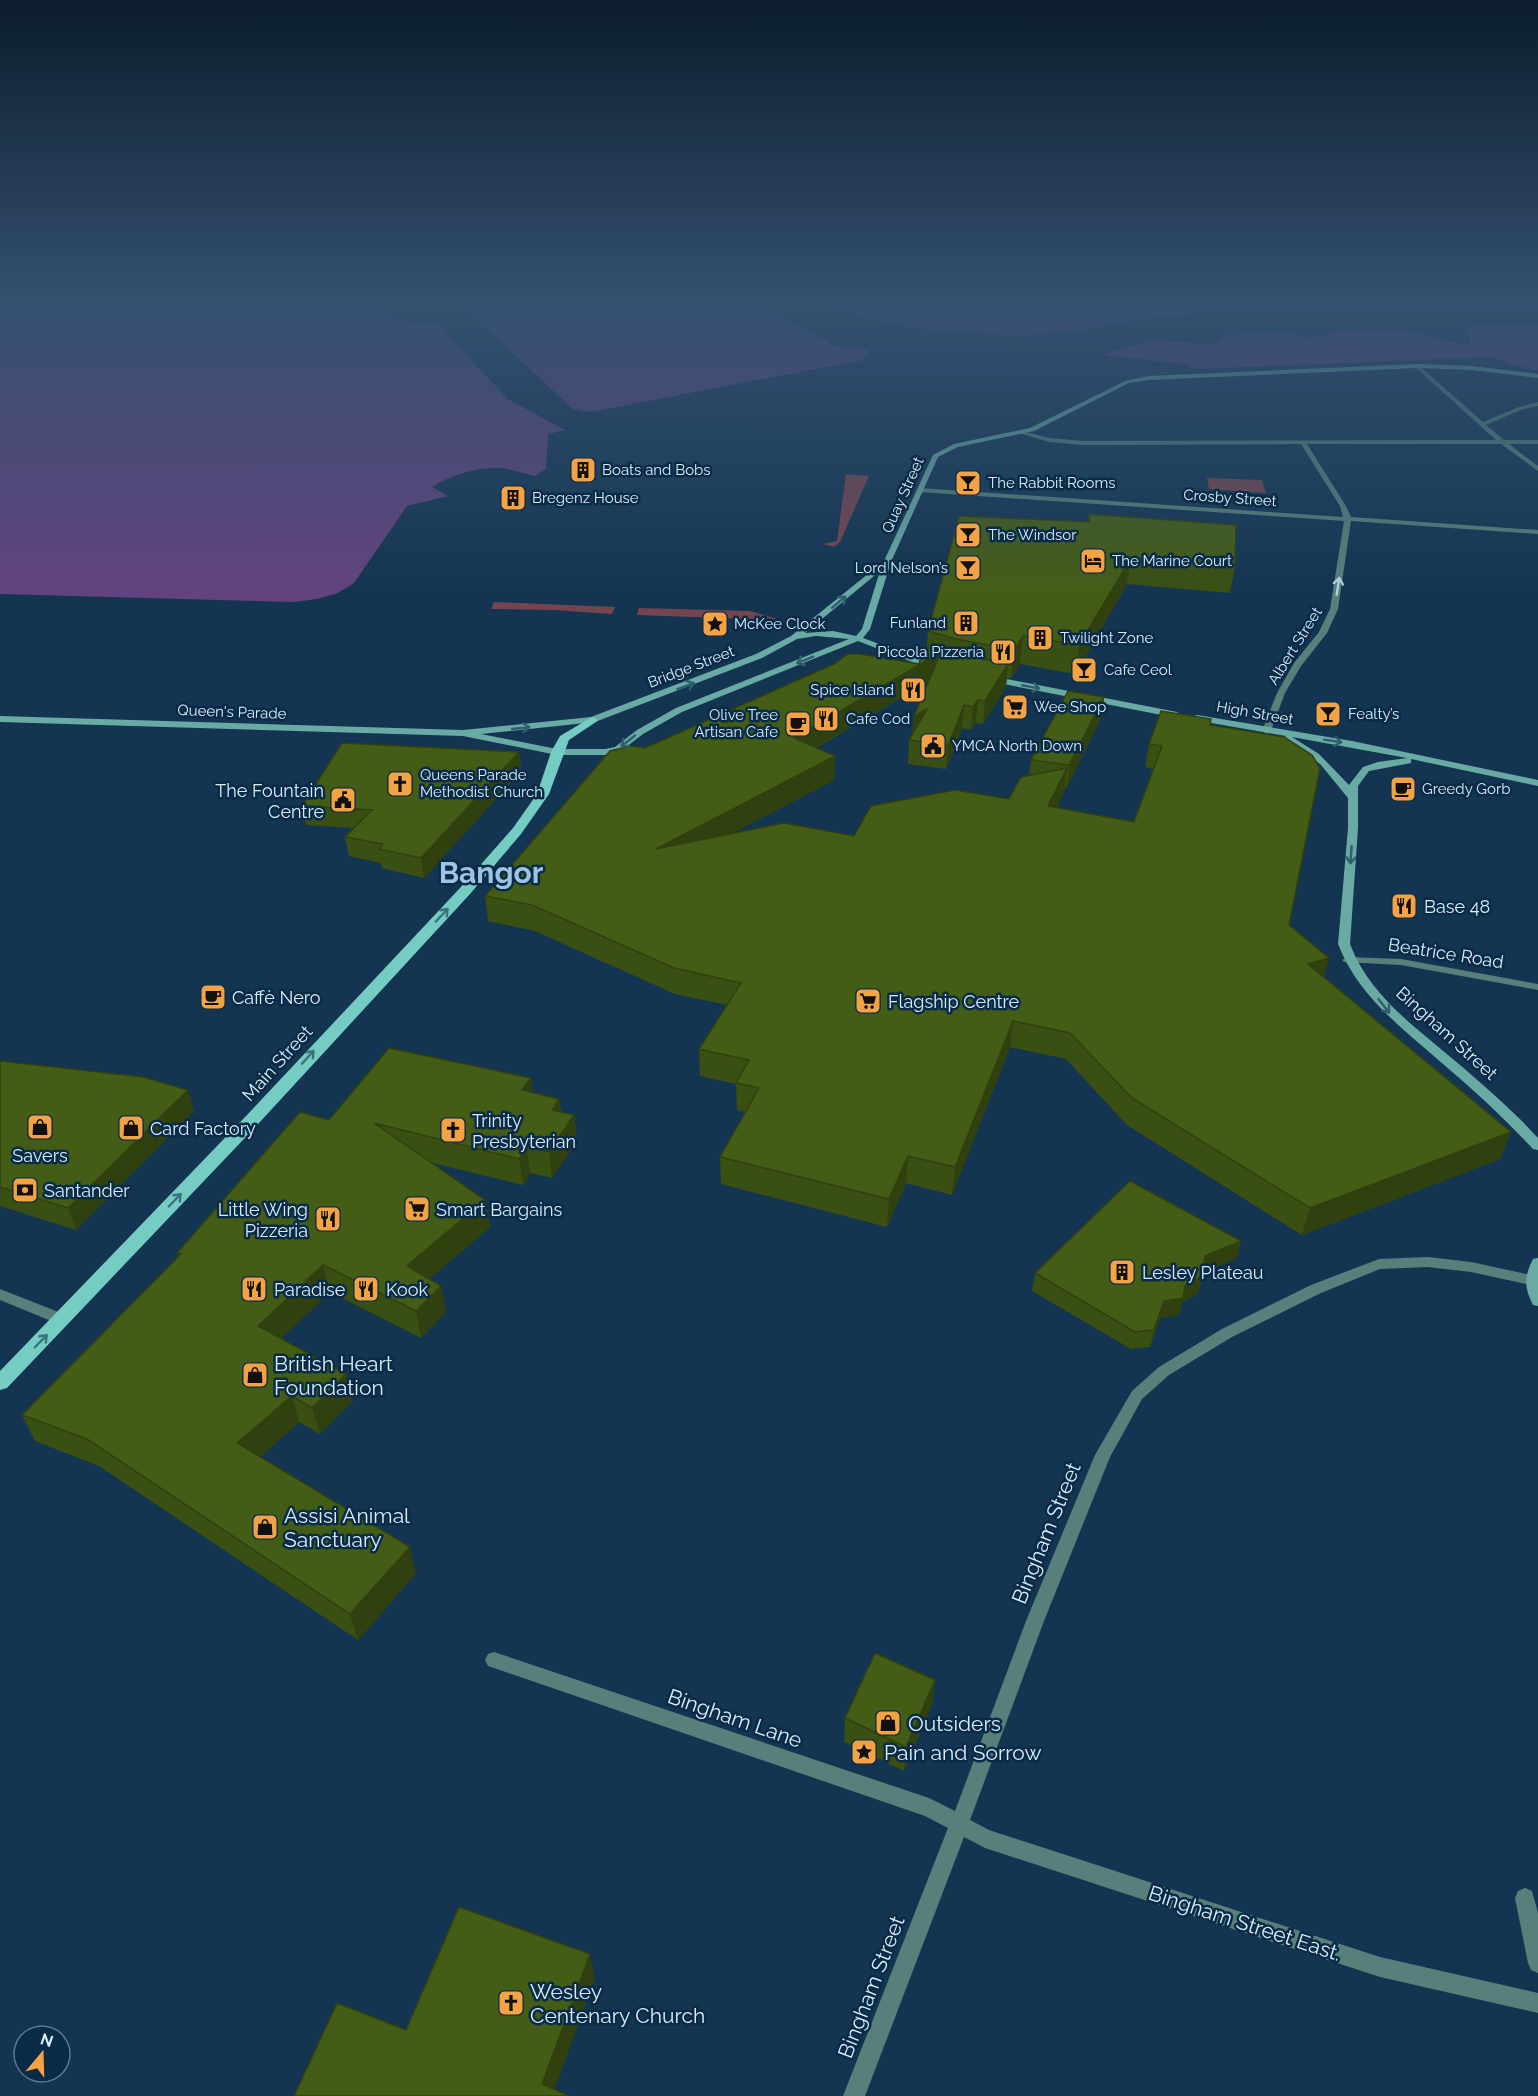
<svg xmlns="http://www.w3.org/2000/svg" width="1538" height="2096" font-family="Raleway,sans-serif">
<style>
.green{fill:#75454f}
.water{fill:#62437e}
.pier{fill:#143551}
.lines{fill:none;stroke-linecap:round;stroke-linejoin:round}
.street{fill:#58807b;fill-rule:evenodd}
.secondary{fill:#69aba4;fill-rule:evenodd}
.primary{fill:#75ccc3;fill-rule:evenodd}
.wall{fill:#3a5013}
.shaded-wall{fill:#30410f}
.building{fill:#445d16;stroke:#30410f;stroke-width:1.5}
.oneway{stroke:#b9d0dc}
.oneway2{stroke:#2f5e6c}
.oneway3{stroke:#3a737e}
.labels{text-anchor:middle;dominant-baseline:central;stroke-width:5;stroke-linejoin:round;paint-order:stroke}
.far-poi-label{font-size:15px;fill:#d9ebfd;stroke:#092b46;text-anchor:start}
.far-street-label{font-size:15px;fill:#d9ebfd;stroke:#092b46}
.poi-label{font-size:18px;fill:#d9ebfd;stroke:#092b46;text-anchor:start}
.street-label{font-size:18px;fill:#d9ebfd;stroke:#092b46}
.near-poi-label{font-size:21px;fill:#d9ebfd;stroke:#092b46;text-anchor:start}
.near-street-label{font-size:21px;fill:#d9ebfd;stroke:#092b46}
.town-label{font-size:30px;font-weight:bold;fill:#9ec3e5;stroke:#092b46}
</style>
<rect width="100%" height="100%" fill="#143551"/>
<g class="green">
<polygon points="846,474 869,476 840,542 834,547 823,544 837,541"/>
<polygon points="1207,478 1262,480 1266,493 1209,489"/>
<polygon points="494,602 495,602 615,607 612,614 553,610 491,609"/>
<polygon points="639,608 750,611 780,620 637,615"/>
</g>
<g class="water">
<path d="M0 300H432L382 308 390 320 437 323 508 399 566 430 548 434 546 469 535 476C526 474 517 471 508 469 485 464 451 475 432 487L448 496 407 506 354 583 338 593 317 599 294 602 0 594Z"/>
<polygon points="442,300 750,300 835,346 870,350 863,360 590,412 573,410 457,301"/>
<polygon points="824,300 1538,300 1538,313 1503,310 1346,309 1213,312 1133,320 1074,331 1016,336 905,327 856,316"/>
<path d="M1520 324 1538 325V370L1516 366 1492 357 1194 369 1186 364 1097 356 1152 340 1214 344 1224 335 1283 332 1305 337 1329 336 1328 331C1352 330 1378 328 1402 330 1425 332 1447 344 1470 344L1464 326Z"/>
</g>
<g class="pier">
<polygon points="435,300 432,303 387,310 392,317 438,320 510,396 568,428 565,430 508,399 437,323 390,320 382,308 398,303"/>
<polygon points="439,300 457,301 573,409 590,412 587,415 572,412 455,304 441,303"/>
<polygon points="750,300 756,300 835,343 871,347 873,351 867,360 863,360 870,350 835,346"/>
<polygon points="821,300 856,316 935,332 904,330 855,319"/>
<polygon points="1520,321 1538,322 1538,325 1464,326 1471,344 1459,344 1404,330 1325,331 1327,328 1404,327 1467,341 1461,326 1463,323"/>
<polygon points="1283,329 1297,332 1225,335 1225,338 1214,344 1152,340 1099,355 1186,364 1176,366 1097,359 1094,356 1096,353 1152,337 1213,341 1222,337 1224,332"/>
</g>
<g class="lines">
<g class="street">
<polygon points="1417,364 1483,422 1519,407 1538,402 1538,406 1523,409 1486,425 1504,440 1538,440 1538,444 1509,444 1538,466 1538,471 1501,444 1307,444 1346,506 1351,517 1538,530 1538,534 1351,521 1338,609 1327,633 1301,666 1285,693 1270,733 1267,734 1262,731 1277,693 1294,663 1319,632 1330,609 1344,521 920,492 917,490 920,488 1343,517 1340,506 1301,444 1083,445 1049,442 1019,433 1022,431 1049,438 1083,441 1496,440 1415,367"/>
<polygon points="1348,957 1401,959 1538,984 1538,990 1401,965 1344,962 1342,960"/>
<polygon points="1428,1257 1471,1262 1531,1275 1536,1276 1538,1280 1536,1284 1531,1285 1471,1272 1428,1267 1380,1269 1321,1293 1232,1337 1169,1375 1142,1399 1110,1457 1044,1621 970,1820 989,1830 1380,1957 1538,1993 1538,2013 1380,1977 985,1848 964,1837 865,2096 843,2096 948,1828 925,1816 494,1668 488,1666 485,1660 488,1654 494,1652 929,1798 955,1811 1026,1621 1095,1455 1132,1391 1159,1367 1222,1329 1311,1285 1379,1259"/>
<polygon points="0,1289 66,1315 68,1319 66,1323 61,1325 0,1300"/>
<polygon points="1525,1888 1532,1891 1538,1913 1538,1973 1531,1970 1528,1963 1515,1898 1518,1891"/>
</g>
<g class="secondary">
<path d="M1417 364 1472 366 1538 374V378L1472 370 1417 368 1149 380 1129 383 1034 431 958 447 938 457 891 562 870 629 863 638 936 665V669H930L858 641 682 712 643 734 621 751 605 755H557L463 736 0 722V716L463 730 591 717 756 654 791 636 884 561 933 455 954 444 1030 428 1125 381 1149 376ZM880 571 862 629 856 636 833 631 805 633ZM816 636 849 639 676 708 637 730 615 747 605 749H557L481 734 595 722 762 658 797 639Z"/>
<polygon points="991,676 1177,712 1181,715 1177,718 988,681 987,679"/>
<path d="M1197 715 1352 741 1538 780V786L1411 759V763L1369 771 1358 786V828L1350 944C1368 991 1405 1019 1442 1050 1470 1073 1496 1096 1522 1121L1538 1138V1150L1533 1149C1505 1119 1475 1091 1443 1064 1402 1028 1358 996 1338 944L1348 828V798L1321 765 1304 751 1285 740 1283 738 1286 736 1194 720V716ZM1292 737 1407 758 1378 762 1363 767 1349 785 1319 754Z"/>
<path d="M1538 1258V1306L1533 1305C1524 1288 1524 1276 1533 1259Z"/>
</g>
<polygon class="primary" points="592,717 598,720 596,722 569,740 549,794 521,834 470,894 259,1123 7,1388 0,1390 0,1371 247,1115 460,888 513,828 537,794 551,752 560,736"/>
</g>
<g class="wall">
<polygon points="1089,514 1235,566 1230,593 1127,584 1075,674 1020,664 1011,678 1007,678 1006,687 983,724 976,723 971,730 962,728 946,769 908,764 909,740 912,735 914,716 929,681 816,748 835,756 834,780 733,833 854,836 1009,799 1029,775 1031,760 1104,697 1101,718 1067,787 1065,787 1064,792 1056,808 1134,822 1154,769 1145,767 1149,744 1210,725 1289,925 1324,978 1500,1159 1302,1235 1127,1125 1066,1059 1010,1047 952,1195 906,1183 887,1227 721,1184 720,1157 746,1112 737,1110 736,1084 700,1076 699,1049 727,1005 675,994 535,931 488,921 485,896 645,748 919,664 927,647 928,631 1088,522"/>
<polygon points="519,752 521,771 424,878 382,868 381,863 349,856 345,837 354,828 306,825 302,806"/>
<polygon points="0,1061 194,1111 76,1230 0,1206"/>
<polygon points="533,1092 559,1099 561,1112 574,1115 577,1141 552,1178 530,1173 523,1185 429,1162 485,1200 490,1227 429,1279 446,1312 421,1338 330,1292 281,1338 353,1400 320,1434 299,1422 260,1457 416,1573 358,1640 99,1466 35,1441 22,1415 179,1256 177,1253 329,1120"/>
<polygon points="1237,1258 1203,1273 1198,1293 1182,1302 1179,1315 1160,1318 1150,1347 1131,1349 1032,1291 1035,1273"/>
<polygon points="935,1680 932,1704 904,1771 844,1742 845,1718"/>
</g>
<g class="shaded-wall">
<polygon points="1131,558 1127,584 1075,674 1079,645"/>
<polygon points="1023,636 1020,664 1011,678 1014,650"/>
<polygon points="941,652 940,674 793,761 794,738"/>
<polygon points="1008,664 1006,687 983,724 985,701"/>
<polygon points="1104,697 1101,718 1067,787 1069,765"/>
<polygon points="978,700 976,723 971,730 973,707"/>
<polygon points="964,705 962,728 946,769 948,746"/>
<polygon points="927,709 912,740 914,716"/>
<polygon points="519,752 521,771 424,878 421,858"/>
<polygon points="835,756 834,780 657,873 656,849"/>
<polygon points="1067,768 1064,792 1045,831 1048,806"/>
<polygon points="1329,958 1322,984 1308,964"/>
<polygon points="1013,1021 1010,1047 952,1195 955,1167"/>
<polygon points="531,1078 534,1104 522,1090"/>
<polygon points="188,1090 194,1111 76,1230 68,1208"/>
<polygon points="559,1099 562,1124 552,1110"/>
<polygon points="574,1115 577,1141 552,1178 549,1152"/>
<polygon points="1511,1132 1500,1159 1302,1235 1310,1208"/>
<polygon points="527,1147 530,1173 523,1185 519,1159"/>
<polygon points="908,1156 906,1183 887,1227 889,1199"/>
<polygon points="485,1200 490,1227 413,1292 407,1266"/>
<polygon points="1241,1241 1237,1258 1201,1274 1205,1256"/>
<polygon points="323,1265 330,1292 266,1353 258,1326"/>
<polygon points="1202,1276 1198,1293 1182,1302 1179,1315 1160,1318 1150,1347 1154,1330 1164,1301 1185,1286"/>
<polygon points="441,1286 446,1312 421,1338 416,1311"/>
<polygon points="346,1374 353,1400 320,1434 312,1408"/>
<polygon points="292,1396 299,1422 246,1469 237,1443"/>
<polygon points="410,1547 416,1573 358,1640 350,1614"/>
<polygon points="935,1680 932,1704 904,1771 906,1747"/>
<polygon points="590,1954 595,1979 552,2096 542,2084"/>
</g>
<g class="building">
<polygon points="1089,514 1236,525 1235,566 1131,558 1079,645 1023,636 1014,650 956,639 928,631 959,516 1090,522"/>
<polygon points="924,647 1008,664 985,701 978,700 973,707 964,705 948,746 909,740 927,709 914,716 941,652 794,738 835,756 656,849 784,823 854,836 871,806 955,790 1009,799 1021,777 1067,768 1048,806 1134,822 1162,746 1149,744 1161,711 1211,719 1210,725 1284,737 1312,755 1320,768 1289,925 1329,958 1308,964 1511,1132 1310,1208 1132,1098 1070,1033 1013,1021 955,1167 908,1156 889,1199 720,1157 759,1088 736,1083 749,1060 699,1049 741,983 674,968 532,905 485,896 610,751 631,746 645,748 834,664 848,654 860,654 919,664"/>
<polygon points="1068,691 1104,697 1069,765 1031,760"/>
<polygon points="342,743 519,752 421,858 379,849 383,844 345,837 372,810 302,806"/>
<polygon points="389,1048 531,1078 522,1090 559,1099 552,1110 574,1115 549,1152 527,1147 519,1159 374,1123 485,1200 407,1266 441,1286 416,1311 323,1265 258,1326 346,1374 312,1408 292,1396 237,1443 410,1547 350,1614 87,1439 22,1415 181,1254 177,1253 300,1112 329,1120"/>
<polygon points="0,1061 143,1077 188,1090 68,1208 0,1187"/>
<polygon points="1130,1181 1241,1241 1205,1256 1202,1276 1185,1286 1183,1298 1164,1301 1154,1330 1135,1332 1035,1273"/>
<polygon points="875,1653 935,1680 906,1747 845,1718"/>
<polygon points="459,1907 590,1954 542,2084 569,2096 294,2096 337,2003 406,2030"/>
</g>
<defs><path id="oneway-shaft" d="M-6 0H5M1.5-3L5.5 0L1.5 3" fill="none" stroke-width="1.6" stroke-linecap="round" stroke-linejoin="round" transform="scale(1.5)"/></defs>
<use class="oneway" href="#oneway-shaft" transform="translate(1338 586) rotate(-81)"/>
<g class="oneway2">
<use href="#oneway-shaft" transform="translate(839 602) rotate(-40)"/>
<use href="#oneway-shaft" transform="translate(805 660) rotate(158)"/>
<use href="#oneway-shaft" transform="translate(686 686) rotate(-20)"/>
<use href="#oneway-shaft" transform="translate(1031 687) rotate(11)"/>
<use href="#oneway-shaft" transform="translate(521 728) rotate(-6)"/>
<use href="#oneway-shaft" transform="translate(628 741) rotate(142)"/>
<use href="#oneway-shaft" transform="translate(1333 741) rotate(9)"/>
<use href="#oneway-shaft" transform="translate(1351 855) rotate(94)"/>
<use href="#oneway-shaft" transform="translate(1384 1006) rotate(52)"/>
</g>
<g class="oneway3">
<use href="#oneway-shaft" transform="translate(442 915) rotate(-47)"/>
<use href="#oneway-shaft" transform="translate(308 1057) rotate(-48)"/>
<use href="#oneway-shaft" transform="translate(175 1200) rotate(-46)"/>
<use href="#oneway-shaft" transform="translate(41 1341) rotate(-46)"/>
</g>
<linearGradient id="sky" x2="0" y2="1"><stop stop-color="#0b1d2d"/><stop offset="0.51" stop-color="#345170"/><stop offset="1" stop-color="#345170" stop-opacity="0"/></linearGradient>
<rect width="1538" height="593" fill="url(#sky)"/>
<defs>
<g id="building-square" transform="scale(1.35)"><rect x="-9" y="-9" width="18" height="18" rx="4" fill="#f4a344" stroke="#092b46"/><path d="M-4-6H4V6H1V3H-1V6H-4ZM-2.5-4.3h1.7v1.8h-1.7ZM.8-4.3h1.7v1.8H.8ZM-2.5-1h1.7V.8h-1.7ZM.8-1h1.7V.8H.8Z" fill="#111"/></g>
<g id="bar-square" transform="scale(1.35)"><rect x="-9" y="-9" width="18" height="18" rx="4" fill="#f4a344" stroke="#092b46"/><path d="M-6-5H6L.8 .8V4.5H3.5V6h-7V4.5H-.8V.8Z" fill="#111"/></g>
<g id="hotel-square" transform="scale(1.35)"><rect x="-9" y="-9" width="18" height="18" rx="4" fill="#f4a344" stroke="#092b46"/><path d="M-6-4.5h1.5V1H6V5H4.5V3h-9V5H-6ZM-4 0a1.8 1.8 0 1 1 3.6 0ZM.5 0V-2.5h3Q6-2.5 6 0Z" fill="#111"/></g>
<g id="sight-square" transform="scale(1.35)"><rect x="-9" y="-9" width="18" height="18" rx="4" fill="#f4a344" stroke="#092b46"/><path d="M0-6L1.8-2.2L6-1.7L2.9 1.2L3.7 5.4L0 3.3L-3.7 5.4L-2.9 1.2L-6-1.7L-1.8-2.2Z" fill="#111"/></g>
<g id="restaurant-square" transform="scale(1.35)"><rect x="-9" y="-9" width="18" height="18" rx="4" fill="#f4a344" stroke="#092b46"/><path d="M-5-6h1v4h1v-4h1v4h1v-4h1v5L-1.5 .5V6h-2V.5L-5-1ZM5-6V6H3V1.5H1.5Q1.5-4 5-6Z" fill="#111"/></g>
<g id="supermarket-square" transform="scale(1.35)"><rect x="-9" y="-9" width="18" height="18" rx="4" fill="#f4a344" stroke="#092b46"/><path d="M-6-5.5h2.5l.6 2H6L4.5 2H-2.5L-4.4-4H-6ZM-1.5 3.2a1.3 1.3 0 1 0 .1 0ZM3 3.2a1.3 1.3 0 1 0 .1 0Z" fill="#111"/></g>
<g id="cafe-square" transform="scale(1.35)"><rect x="-9" y="-9" width="18" height="18" rx="4" fill="#f4a344" stroke="#092b46"/><path d="M-5.5-4.5H6V0H3Q3 3.5 0 3.5H-2.5Q-5.5 3.5-5.5 0ZM3-3.2v2h1.7v-2ZM-6 4.5H4V6H-6Z" fill="#111"/></g>
<g id="civic-square" transform="scale(1.35)"><rect x="-9" y="-9" width="18" height="18" rx="4" fill="#f4a344" stroke="#092b46"/><path d="M-.6-6.5H3V-4.5H.6V-3L4-1V1h2V6H-6V1h2V-1L-.6-3ZM-1.2 2.5V6h2.4V2.5Z" fill="#111"/></g>
<g id="church-square" transform="scale(1.35)"><rect x="-9" y="-9" width="18" height="18" rx="4" fill="#f4a344" stroke="#092b46"/><path d="M-1.2-6h2.4v3.5h3.3v2.4h-3.3V6h-2.4V-.1h-3.3v-2.4h3.3Z" fill="#111"/></g>
<g id="shop-square" transform="scale(1.35)"><rect x="-9" y="-9" width="18" height="18" rx="4" fill="#f4a344" stroke="#092b46"/><path d="M-5-2.5h2.3a2.7 3.5 0 0 1 5.4 0H5L5.5 6h-11ZM-1.5-2.5h3a1.5 2.3 0 0 0-3 0Z" fill="#111"/></g>
<g id="bank-square" transform="scale(1.35)"><rect x="-9" y="-9" width="18" height="18" rx="4" fill="#f4a344" stroke="#092b46"/><path d="M-6-4H6V4H-6ZM0-2.3a2.3 2.3 0 1 0 0 4.6a2.3 2.3 0 1 0 0-4.6Z" fill="#111"/></g>
</defs>
<g fill-rule="evenodd">
<use href="#building-square" x="583" y="470"/>
<use href="#bar-square" x="968" y="483"/>
<use href="#building-square" x="513" y="498"/>
<use href="#bar-square" x="968" y="535"/>
<use href="#hotel-square" x="1093" y="561"/>
<use href="#bar-square" x="968" y="568"/>
<use href="#building-square" x="966" y="623"/>
<use href="#sight-square" x="715" y="624"/>
<use href="#building-square" x="1040" y="638"/>
<use href="#restaurant-square" x="1003" y="652"/>
<use href="#bar-square" x="1084" y="670"/>
<use href="#restaurant-square" x="913" y="690"/>
<use href="#supermarket-square" x="1015" y="707"/>
<use href="#bar-square" x="1328" y="714"/>
<use href="#restaurant-square" x="826" y="719"/>
<use href="#cafe-square" x="798" y="724"/>
<use href="#civic-square" x="933" y="746"/>
<use href="#church-square" x="400" y="784"/>
<use href="#cafe-square" x="1403" y="789"/>
<use href="#civic-square" x="343" y="800"/>
<use href="#restaurant-square" x="1404" y="906"/>
<use href="#cafe-square" x="213" y="997"/>
<use href="#supermarket-square" x="868" y="1001"/>
<use href="#shop-square" x="40" y="1127"/>
<use href="#shop-square" x="131" y="1128"/>
<use href="#church-square" x="453" y="1130"/>
<use href="#bank-square" x="25" y="1190"/>
<use href="#supermarket-square" x="417" y="1209"/>
<use href="#restaurant-square" x="328" y="1219"/>
<use href="#building-square" x="1122" y="1272"/>
<use href="#restaurant-square" x="254" y="1289"/>
<use href="#restaurant-square" x="366" y="1289"/>
<use href="#shop-square" x="255" y="1375"/>
<use href="#shop-square" x="265" y="1527"/>
<use href="#shop-square" x="888" y="1723"/>
<use href="#sight-square" x="864" y="1752"/>
<use href="#church-square" x="511" y="2003"/>
</g>
<g class="labels">
<g class="far-poi-label">
<text x="602" y="470">Boats and Bobs</text>
<text x="988" y="483">The Rabbit Rooms</text>
<text x="532" y="498">Bregenz House</text>
<text x="988" y="535">The Windsor</text>
<text x="1112" y="561">The Marine Court</text>
<text x="948" y="568" text-anchor="end">Lord Nelson’s</text>
<text x="946" y="623" text-anchor="end">Funland</text>
<text x="734" y="624">McKee Clock</text>
<text x="1060" y="638">Twilight Zone</text>
<text x="984" y="652" text-anchor="end">Piccola Pizzeria</text>
<text x="1104" y="670">Cafe Ceol</text>
<text x="894" y="690" text-anchor="end">Spice Island</text>
<text x="1034" y="707">Wee Shop</text>
<text x="1348" y="714">Fealty’s</text>
<text x="778" y="715" text-anchor="end">Olive Tree<tspan x="778" dy="17">Artisan Cafe</tspan></text>
<text x="846" y="719">Cafe Cod</text>
<text x="952" y="746">YMCA North Down</text>
<text x="420" y="775">Queens Parade<tspan x="420" dy="17">Methodist Church</tspan></text>
<text x="1422" y="789">Greedy Gorb</text>
</g>
<g class="far-street-label">
<text transform="translate(903 495) rotate(-66)">Quay Street</text>
<text transform="translate(1230 498) rotate(4)">Crosby Street</text>
<text transform="translate(1295 646) rotate(-58)">Albert Street</text>
<text transform="translate(691 667) rotate(-21)">Bridge Street</text>
<text transform="translate(232 712) rotate(2)">Queen's Parade</text>
<text transform="translate(1255 713) rotate(10)">High Street</text>
</g>
<g class="poi-label">
<text x="324" y="790" text-anchor="end">The Fountain<tspan x="324" dy="21">Centre</tspan></text>
<text x="1424" y="906">Base 48</text>
<text x="232" y="997">Caffè Nero</text>
<text x="888" y="1001">Flagship Centre</text>
<text x="472" y="1120">Trinity<tspan x="472" dy="21">Presbyterian</tspan></text>
<text x="150" y="1128">Card Factory</text>
<text x="40" y="1155" text-anchor="middle">Savers</text>
<text x="44" y="1190">Santander</text>
<text x="308" y="1209" text-anchor="end">Little Wing<tspan x="308" dy="21">Pizzeria</tspan></text>
<text x="436" y="1209">Smart Bargains</text>
<text x="1142" y="1272">Lesley Plateau</text>
<text x="274" y="1289">Paradise</text>
<text x="386" y="1289">Kook</text>
</g>
<g class="street-label">
<text transform="translate(1446 953) rotate(9)">Beatrice Road</text>
<text transform="translate(1447 1033) rotate(42)">Bingham Street</text>
<text transform="translate(277 1063) rotate(-48)">Main Street</text>
</g>
<g class="near-poi-label">
<text x="274" y="1363">British Heart<tspan x="274" dy="24">Foundation</tspan></text>
<text x="284" y="1515">Assisi Animal<tspan x="284" dy="24">Sanctuary</tspan></text>
<text x="908" y="1723">Outsiders</text>
<text x="884" y="1752">Pain and Sorrow</text>
<text x="530" y="1991">Wesley<tspan x="530" dy="24">Centenary Church</tspan></text>
</g>
<g class="near-street-label">
<text transform="translate(1046 1533) rotate(-68)">Bingham Street</text>
<text transform="translate(735 1718) rotate(19)">Bingham Lane</text>
<text transform="translate(1245 1923) rotate(18)">Bingham Street East.</text>
<text transform="translate(871 1987) rotate(-69)">Bingham Street</text>
</g>
<g class="town-label">
<text x="491" y="872">Bangor</text>
</g>
</g>
<g transform="translate(42 2054) rotate(19)"><circle r="28" fill="#092b46" stroke="#5c788f" stroke-width="1.5"/>
<path d="M0-4.5L10 22L0 15L-10 22Z" fill="#f4a344"/>
<text y="-9" font-size="16" font-weight="bold" text-anchor="middle" fill="#d9ebfd">N</text>
</g>
</svg>
